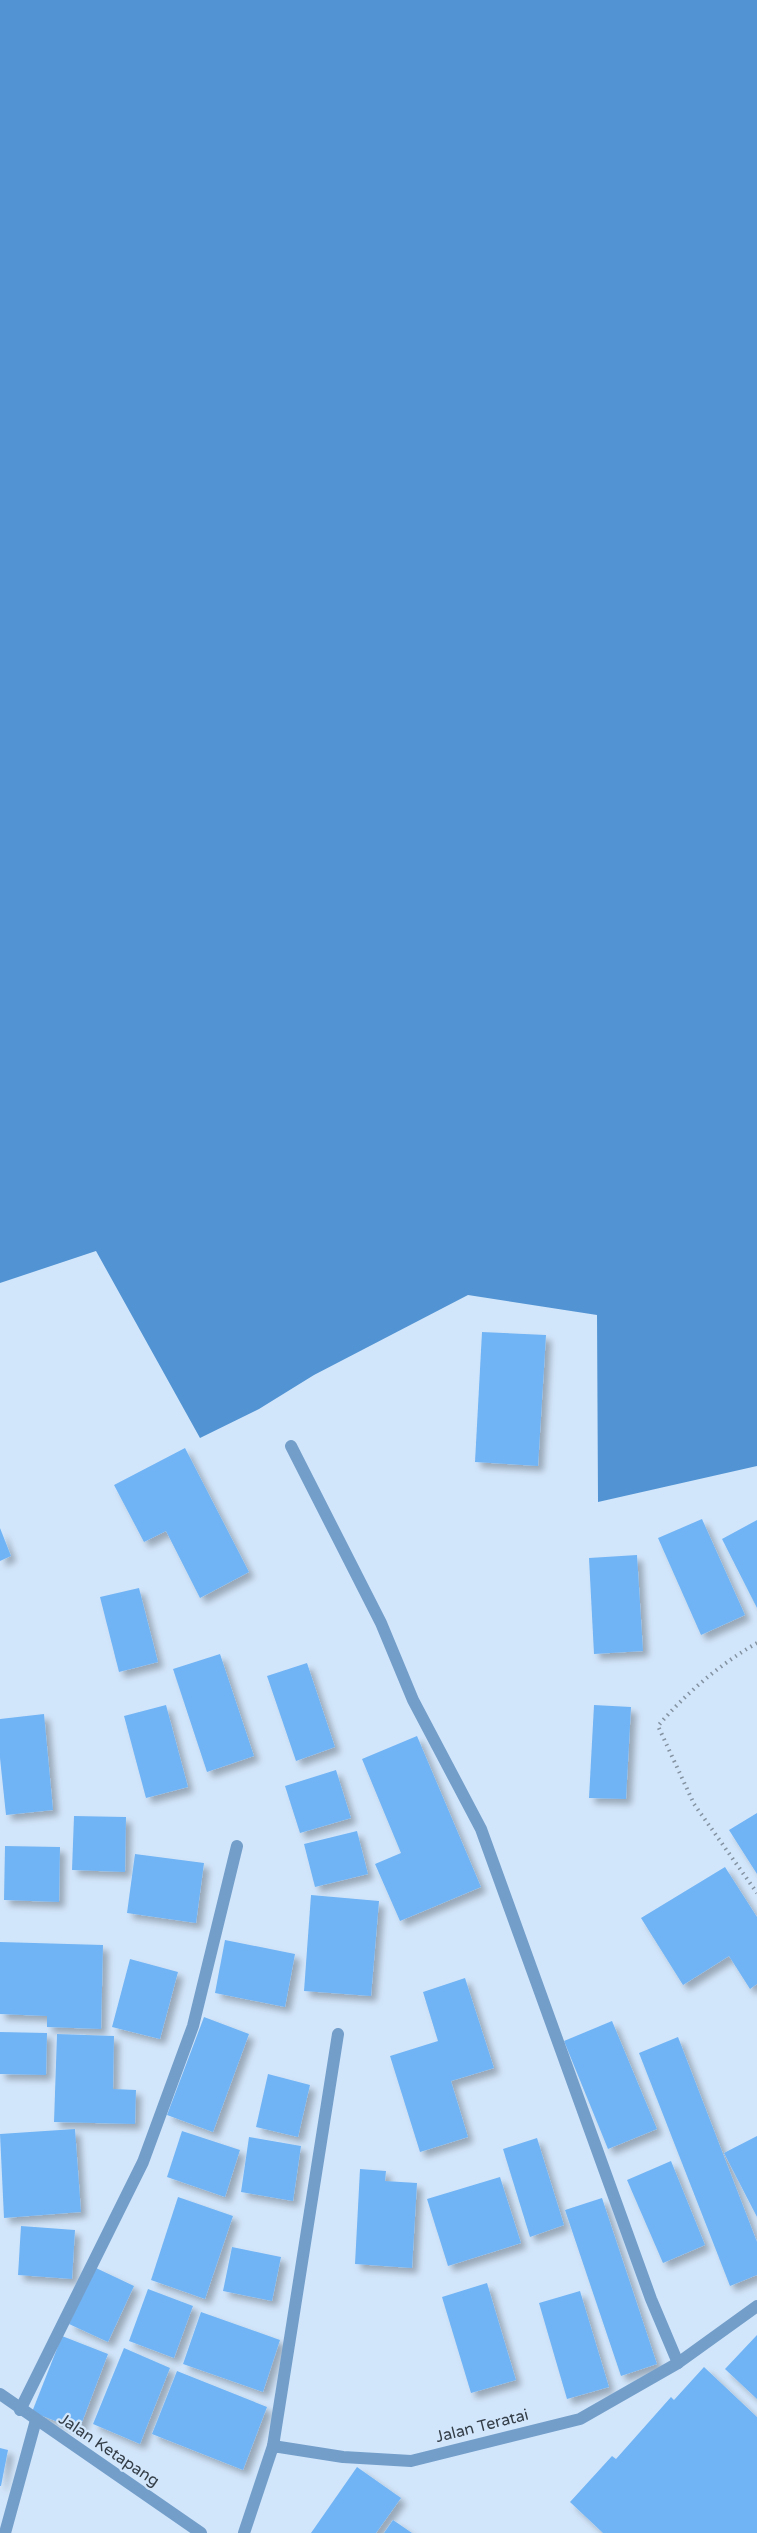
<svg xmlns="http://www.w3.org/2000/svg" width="757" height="2533" font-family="'Varela Round',sans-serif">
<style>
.water{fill:#5294d3}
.building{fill:#71b4f5;filter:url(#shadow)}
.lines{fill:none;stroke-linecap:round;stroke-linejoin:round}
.path{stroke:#8493a2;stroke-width:4;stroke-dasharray:1.5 4.5;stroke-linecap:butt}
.street{stroke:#739eca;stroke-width:12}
.labels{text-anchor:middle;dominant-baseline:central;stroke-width:4.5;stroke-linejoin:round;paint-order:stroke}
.street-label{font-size:16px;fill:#343e48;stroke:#d2e6fb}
</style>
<defs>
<filter id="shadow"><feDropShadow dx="5.5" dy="5.5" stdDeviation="3" flood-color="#0004"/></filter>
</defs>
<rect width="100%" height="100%" fill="#d2e6fb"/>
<polygon class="water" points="0,0 757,0 757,1466 598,1502 597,1315 468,1295 314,1375 259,1409 200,1438 96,1251 0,1283"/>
<g class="building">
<polygon points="482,1332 546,1335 538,1466 475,1462"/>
<polygon points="185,1448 249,1572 200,1598 166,1531 144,1542 114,1485"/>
<polygon points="702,1519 745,1615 701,1635 658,1538"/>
<polygon points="757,1520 757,1608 722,1539"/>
<polygon points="0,1528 11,1556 0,1561"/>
<polygon points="637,1555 643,1651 594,1654 589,1558"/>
<polygon points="139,1588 158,1662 119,1672 100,1597"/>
<polygon points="220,1654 254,1756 207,1772 173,1669"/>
<polygon points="307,1663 335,1747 296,1761 267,1676"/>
<polygon points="166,1705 188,1787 146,1798 124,1716"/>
<polygon points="594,1705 631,1707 626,1799 589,1798"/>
<polygon points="44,1714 53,1810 6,1815 0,1758 0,1719"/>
<polygon points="417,1736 481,1887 400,1921 375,1864 401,1853 362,1759"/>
<polygon points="336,1770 351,1818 300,1833 285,1786"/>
<polygon points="757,1813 757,1874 729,1830"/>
<polygon points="74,1816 126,1817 125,1872 72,1870"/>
<polygon points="357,1831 368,1874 315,1887 304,1844"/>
<polygon points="5,1846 60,1847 59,1902 4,1900"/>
<polygon points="135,1854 204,1863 196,1923 127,1913"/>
<polygon points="725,1867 757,1917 757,1984 750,1989 729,1956 683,1985 641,1918"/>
<polygon points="311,1895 379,1901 371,1996 304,1991"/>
<polygon points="225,1940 295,1954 285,2007 215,1993"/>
<polygon points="0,1942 103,1945 101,2029 47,2027 47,2016 0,2014"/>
<polygon points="130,1959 178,1972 160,2039 112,2027"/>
<polygon points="465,1978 494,2068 451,2081 468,2137 420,2152 390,2056 438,2041 423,1992"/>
<polygon points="204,2017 249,2034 213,2132 167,2115"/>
<polygon points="612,2021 657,2129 608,2149 564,2041"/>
<polygon points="0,2032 47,2033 46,2075 0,2074"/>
<polygon points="57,2034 114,2036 113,2089 136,2090 135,2124 54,2122"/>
<polygon points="678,2037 757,2242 757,2275 730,2286 639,2053"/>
<polygon points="268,2074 310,2085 298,2137 256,2127"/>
<polygon points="75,2129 81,2212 4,2218 0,2134"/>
<polygon points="182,2131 240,2150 225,2197 167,2177"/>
<polygon points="757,2136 757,2217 724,2153"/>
<polygon points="249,2137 301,2146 293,2201 241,2192"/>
<polygon points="537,2138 564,2225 530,2237 503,2149"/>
<polygon points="671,2161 705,2245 663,2263 627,2180"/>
<polygon points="360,2169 386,2171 385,2181 417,2183 412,2268 355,2264"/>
<polygon points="500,2177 521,2243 448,2266 427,2199"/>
<polygon points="178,2197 233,2216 205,2299 151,2280"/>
<polygon points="602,2198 657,2364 621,2376 565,2210"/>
<polygon points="21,2226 75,2230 72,2279 18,2275"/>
<polygon points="232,2247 281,2257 272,2301 223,2291"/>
<polygon points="96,2268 134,2286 108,2342 69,2324"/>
<polygon points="487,2283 516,2380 471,2393 442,2297"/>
<polygon points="148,2289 193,2306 174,2358 129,2341"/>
<polygon points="580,2291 609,2387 567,2399 539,2303"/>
<polygon points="201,2312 280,2340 263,2392 183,2364"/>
<polygon points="757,2335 757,2399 725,2369"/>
<polygon points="62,2336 108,2354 79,2430 32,2412"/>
<polygon points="124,2348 170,2368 140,2444 93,2424"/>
<polygon points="704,2367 757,2417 757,2533 603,2533 570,2502 612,2456 616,2459 671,2397 674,2400"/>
<polygon points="177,2371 267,2407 243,2470 152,2434"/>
<polygon points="0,2448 8,2450 1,2486 0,2486"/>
<polygon points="357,2467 401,2498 376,2533 311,2533"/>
<polygon points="393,2520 412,2533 384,2533"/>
</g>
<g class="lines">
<path class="path" d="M757 1643C720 1664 685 1694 658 1726L694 1804 757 1893"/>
<g class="street">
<polyline points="291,1446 381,1623 413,1700 481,1829 651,2299 678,2363"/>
<polyline points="0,2394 201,2533"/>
<polyline points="20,2410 143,2162 193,2026 237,1846"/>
<polyline points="273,2446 338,2034"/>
<polyline points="5,2533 36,2420"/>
<polyline points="244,2533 273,2446 343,2457 411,2461 580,2419 678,2363 757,2306"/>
</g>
</g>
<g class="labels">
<g class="street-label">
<text transform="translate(482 2426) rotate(-14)">Jalan Teratai</text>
<text transform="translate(109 2450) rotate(34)">Jalan Ketapang</text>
</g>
</g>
</svg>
